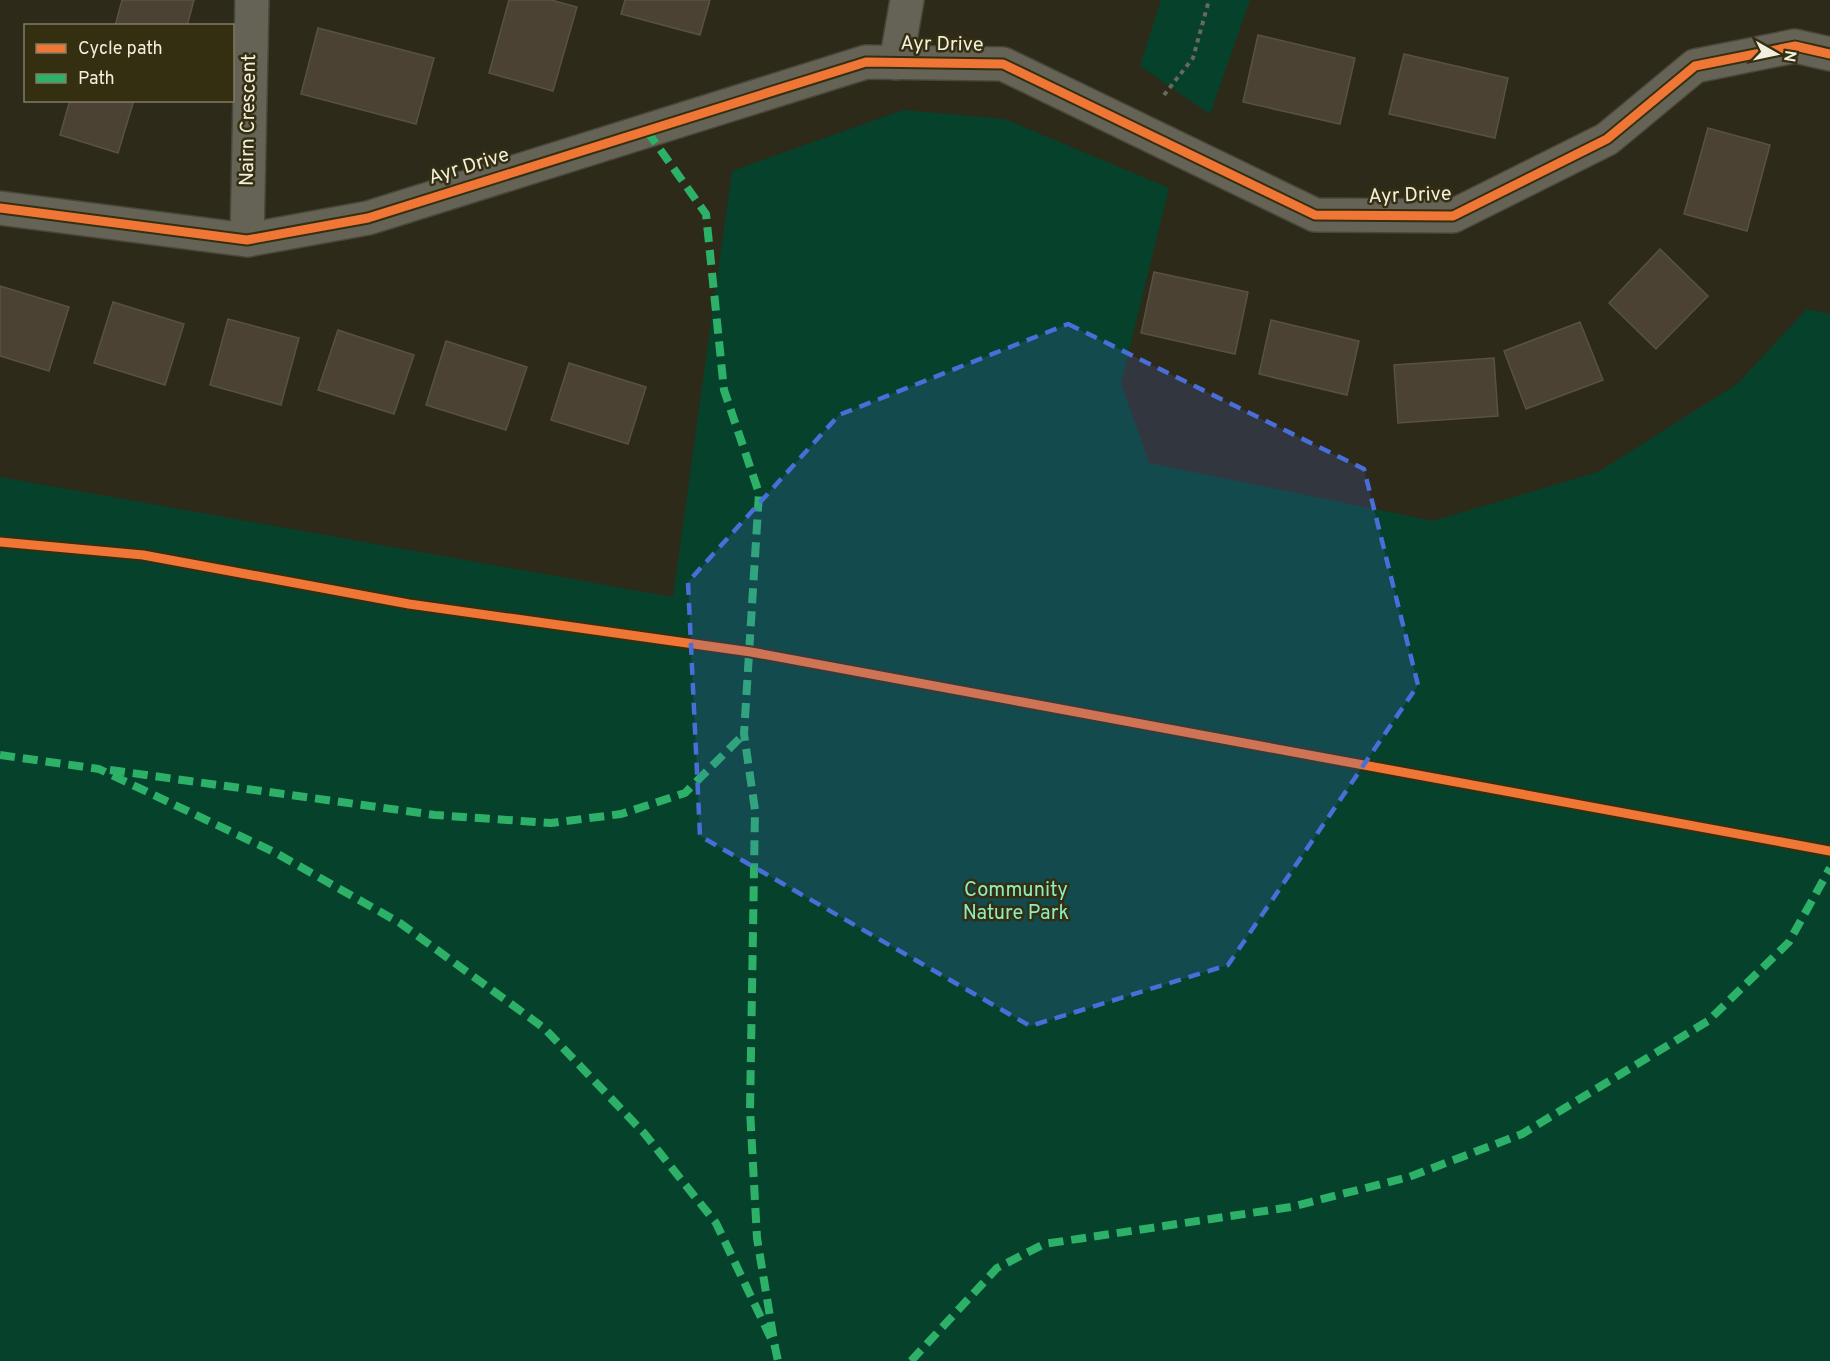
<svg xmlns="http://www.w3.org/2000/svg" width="1830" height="1361" font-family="Overpass,sans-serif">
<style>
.green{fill:#06422b}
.building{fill:#4b4233;stroke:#585146;stroke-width:1.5}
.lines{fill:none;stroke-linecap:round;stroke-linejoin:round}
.minor-casing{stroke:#49463a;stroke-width:36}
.path{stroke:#6a675c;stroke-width:4;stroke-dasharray:4.5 4.5;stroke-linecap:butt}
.minor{stroke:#656256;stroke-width:33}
.quiet{stroke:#2db169;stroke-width:8;stroke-dasharray:15 8;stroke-linecap:butt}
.cycleway-casing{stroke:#352f12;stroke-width:13}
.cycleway{stroke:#f07635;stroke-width:9}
.marked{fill:#486ed9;fill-opacity:0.2;stroke:#486ed9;stroke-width:4.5;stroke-dasharray:12 8;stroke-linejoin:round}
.labels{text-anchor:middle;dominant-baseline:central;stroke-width:5;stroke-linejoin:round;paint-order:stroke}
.street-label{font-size:20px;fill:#f2efde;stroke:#352f12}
.park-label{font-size:20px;fill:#8eecc0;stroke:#352f12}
</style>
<rect width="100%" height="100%" fill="#2d2a1a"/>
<g class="green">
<polygon points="1161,0 1250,0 1210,114 1140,66"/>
<polygon points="903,110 1005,119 1169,188 1121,383 1149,463 1433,521 1598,472 1737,384 1807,309 1830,314 1830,1361 0,1361 0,477 673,597 732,171"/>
</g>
<g class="building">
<polygon points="122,0 194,0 187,26 115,26"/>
<polygon points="509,0 551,0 577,7 553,91 489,73"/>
<polygon points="625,0 710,0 700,35 621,14"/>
<polygon points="318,28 434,58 416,124 301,94"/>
<polygon points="1258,35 1355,58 1340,124 1243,102"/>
<polygon points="1404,54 1508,78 1495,138 1389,114"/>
<polygon points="70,100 134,100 118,153 60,135"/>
<polygon points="1708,128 1770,145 1747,231 1684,214"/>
<polygon points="1660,249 1708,296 1656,349 1609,303"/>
<polygon points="1154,272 1248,292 1235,354 1141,333"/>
<polygon points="0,286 69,307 49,371 0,356"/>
<polygon points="113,302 184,324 165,385 94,363"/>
<polygon points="228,319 299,338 281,405 210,385"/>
<polygon points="1271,320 1359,341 1347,395 1259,374"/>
<polygon points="1580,322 1603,380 1526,409 1504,351"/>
<polygon points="338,330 414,355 394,414 318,390"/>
<polygon points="446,341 527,367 506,430 426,405"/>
<polygon points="1494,358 1498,416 1398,423 1394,365"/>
<polygon points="569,363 646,387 628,444 551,420"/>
</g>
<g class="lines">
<g class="minor-casing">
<g id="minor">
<polyline points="896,63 907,0"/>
<polyline points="0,208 247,240 368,218 866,62 1003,64 1315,215 1453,216 1607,139 1695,66 1795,46 1830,54"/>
<polyline points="247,240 252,0"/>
</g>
</g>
<polyline class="path" points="1164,95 1193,58 1209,0"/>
<use href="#minor" class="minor"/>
<g class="quiet">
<polyline points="647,131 706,214 724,390 759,493 744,734 755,810 750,1110 757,1238 775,1347"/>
<polyline points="0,755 99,769 276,853 400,923 544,1028 644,1133 716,1223 775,1347 778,1361"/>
<polyline points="110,770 435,815 551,823 621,814 685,793 744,734"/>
<polyline points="911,1361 997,1268 1044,1244 1291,1207 1409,1177 1522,1134 1708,1021 1789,942 1830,868"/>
</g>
<g class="cycleway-casing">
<g id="cycleway">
<polyline points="0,208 247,240 368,218 866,62 1003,64 1315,215 1453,216 1607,139 1695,66 1795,46 1830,54"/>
<polyline points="0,542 143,555 409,604 751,652 1830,851"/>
</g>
</g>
<use href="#cycleway" class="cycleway"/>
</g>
<path class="marked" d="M1068 324 1364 469 1418 685 1228 965 1030 1026 700 836 688 582 839 415Z"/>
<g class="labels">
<g class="street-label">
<text transform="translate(942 45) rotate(1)">Ayr Drive</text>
<text transform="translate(249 120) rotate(-89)">Nairn Crescent</text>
<text transform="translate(469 167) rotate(-17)">Ayr Drive</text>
<text transform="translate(1410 196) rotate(-2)">Ayr Drive</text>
</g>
<g class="park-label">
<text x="1016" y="891">Community<tspan x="1016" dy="23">Nature Park</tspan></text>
</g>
</g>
<rect x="24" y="24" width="210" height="78" fill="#352f12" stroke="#817c64" stroke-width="1.5"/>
<rect x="36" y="44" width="30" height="9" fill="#f07635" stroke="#817c64" stroke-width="1.5"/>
<text x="78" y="54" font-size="18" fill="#f2efde">Cycle path</text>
<rect x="36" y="74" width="30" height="9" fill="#2db169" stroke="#817c64" stroke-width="1.5"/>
<text x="78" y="84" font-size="18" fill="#f2efde">Path</text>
<g transform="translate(1776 54) rotate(99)" stroke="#352f12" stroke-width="4.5" paint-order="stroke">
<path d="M0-4.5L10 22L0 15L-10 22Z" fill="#f2efde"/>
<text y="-9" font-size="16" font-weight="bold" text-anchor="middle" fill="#f2efde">N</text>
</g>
</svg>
